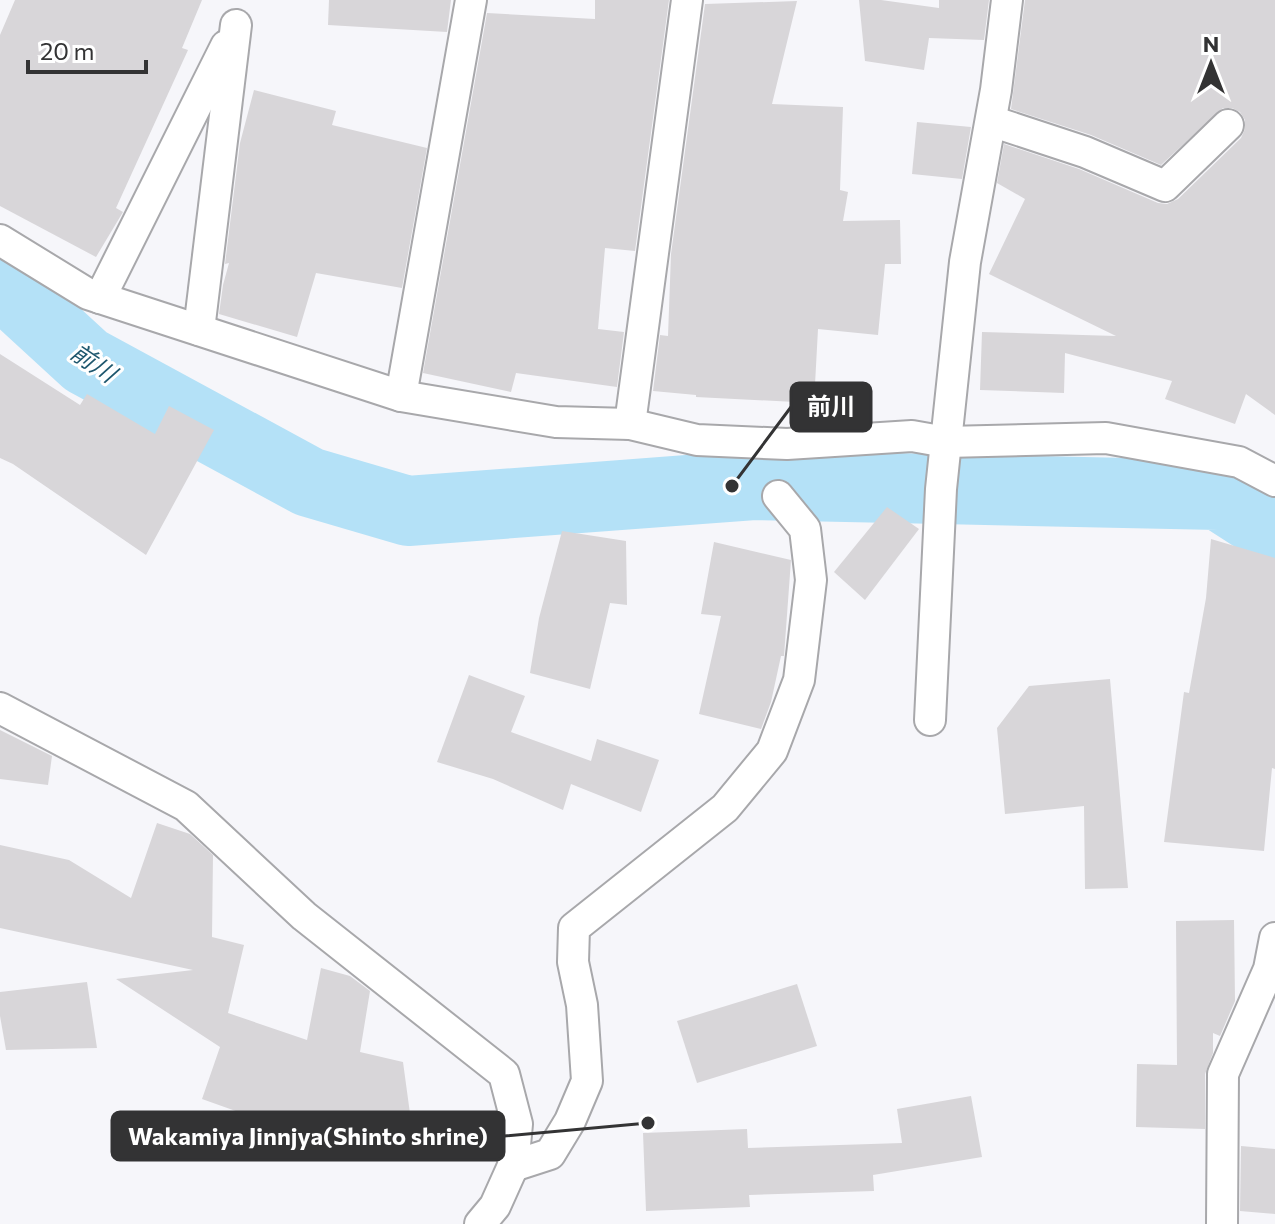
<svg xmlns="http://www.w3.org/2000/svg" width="1275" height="1224" font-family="Commissioner,'Noto Sans JP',sans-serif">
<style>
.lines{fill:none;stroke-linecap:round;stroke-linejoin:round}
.river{stroke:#b4e1f7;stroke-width:70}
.building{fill:#d8d6d9}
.street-casing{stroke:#a8a8ab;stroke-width:34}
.street{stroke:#fff;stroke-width:30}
.labels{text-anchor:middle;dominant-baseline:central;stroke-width:6;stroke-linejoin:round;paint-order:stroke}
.water-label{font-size:24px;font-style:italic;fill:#1e576e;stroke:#fff}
.leader{fill:none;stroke:#333334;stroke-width:3}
.callout-dot{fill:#333334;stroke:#fff;stroke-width:3}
.callout{fill:#333334;stroke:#333334;stroke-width:3}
.callout-label{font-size:24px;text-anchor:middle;font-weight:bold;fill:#fff}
</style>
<rect width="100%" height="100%" fill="#f6f6fa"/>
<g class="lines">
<polyline class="river" points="0,282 86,361 309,482 408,511 754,485 941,489 1219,495 1275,531"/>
</g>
<g class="building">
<polygon points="15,0 202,0 182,48 188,50 116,208 123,212 96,257 0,206 0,35"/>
<polygon points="329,0 451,0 447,32 328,25"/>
<polygon points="595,0 669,0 635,251 605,248 598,329 624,332 617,387 516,373 511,392 423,373 487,13 595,19"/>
<polygon points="859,0 881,0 939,8 939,0 989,0 984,40 929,38 924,70 865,61"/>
<polygon points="1025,0 1275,0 1275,415 1246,394 1235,424 1165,399 1172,381 1065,353 1064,393 980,390 982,332 1116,336 989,274 1025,199 997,183 1004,144 1079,169 1158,203 1167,204 1178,199 1241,138 1245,129 1245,120 1240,112 1232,108 1223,108 1161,165 1091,135 1011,109"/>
<polygon points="797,1 772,104 843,107 840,190 848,192 843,221 900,220 901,264 885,264 878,335 818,329 814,403 696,397 696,395 653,391 660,335 668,336 671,254 705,4"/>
<polygon points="254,90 336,111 332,125 427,148 402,288 316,273 297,337 219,314 223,285 229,263 225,264 240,143"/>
<polygon points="917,122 971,127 962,179 912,174"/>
<polygon points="0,354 80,405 87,394 155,434 169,406 214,430 146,555 13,464 0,458"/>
<polygon points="887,507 919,529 865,600 834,572"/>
<polygon points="562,531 626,541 627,605 610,603 590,689 530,673 539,618"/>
<polygon points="1211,539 1275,558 1275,769 1272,768 1264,851 1164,842 1184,692 1189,693 1206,598"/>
<polygon points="714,542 791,560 784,656 781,656 771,702 761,729 699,714 721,616 701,614"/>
<polygon points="469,675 525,696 511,732 591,761 597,739 659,760 641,812 571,784 563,810 493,779 437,762"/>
<polygon points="1110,679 1128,888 1085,889 1084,806 1005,814 997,728 1029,686"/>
<polygon points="0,730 52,756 48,785 0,779"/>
<polygon points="157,823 190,834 213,855 212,937 244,945 228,1013 307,1040 321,968 350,976 370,991 360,1052 403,1062 414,1143 276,1112 272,1124 202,1099 220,1047 116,979 193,970 0,928 0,845 69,860 131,898"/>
<polygon points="1234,920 1235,1001 1220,1036 1213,1033 1213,1053 1205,1074 1205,1129 1136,1127 1137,1064 1177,1065 1176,921"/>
<polygon points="87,982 97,1048 6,1050 0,1016 0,992"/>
<polygon points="797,984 817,1046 697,1083 677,1021"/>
<polygon points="971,1096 982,1157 873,1175 874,1191 749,1195 750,1207 646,1211 643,1133 747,1129 748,1148 902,1143 897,1109"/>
<polygon points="1241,1146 1275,1149 1275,1214 1240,1211"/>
</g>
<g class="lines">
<g class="street-casing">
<g id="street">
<polyline points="991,121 1085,152 1165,186 1228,125"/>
<polyline points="0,240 88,294 401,396 556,422 630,424 697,440 787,444 912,436 946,442 1106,438 1239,462 1275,481"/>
<polyline points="100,298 226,46"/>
<polyline points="199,330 236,25"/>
<polyline points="401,396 471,0"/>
<polyline points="630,424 687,0"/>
<polyline points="0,708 186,806 304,916 504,1074 517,1124 513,1166 495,1206 480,1224"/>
<polyline points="930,720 941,489 965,262 996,90 1007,0"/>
<polyline points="513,1166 550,1154 570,1121 587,1081 582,1005 573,962 574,928 725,808 772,751 799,680 811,580 805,529 778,496"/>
<polyline points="1222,1224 1223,1074 1269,969 1275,938"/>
</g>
</g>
<use href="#street" class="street"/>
</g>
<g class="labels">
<g class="water-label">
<text transform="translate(94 362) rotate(34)">前川</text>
</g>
</g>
<path class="leader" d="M732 486L791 407M648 1123L504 1136"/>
<g class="callout-dot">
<circle cx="732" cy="486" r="8"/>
<circle cx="648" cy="1123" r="8"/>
</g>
<g class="callout">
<rect x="791" y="383" width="80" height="48" rx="8"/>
<rect x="112" y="1112" width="392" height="48" rx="8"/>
</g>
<g class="callout-label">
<text x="831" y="415">前川</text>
<text x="308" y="1145">Wakamiya Jinnjya(Shinto shrine)</text>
</g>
<g transform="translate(1211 64)" stroke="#ffffff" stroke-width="6" paint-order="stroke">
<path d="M0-6L14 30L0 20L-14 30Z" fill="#333334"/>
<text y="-12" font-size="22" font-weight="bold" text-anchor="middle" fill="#333334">N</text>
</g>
<path d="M28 60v12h118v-12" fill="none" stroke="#333334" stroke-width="4"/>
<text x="40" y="60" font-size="24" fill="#333334" stroke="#ffffff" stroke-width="6" paint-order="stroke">20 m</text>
</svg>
